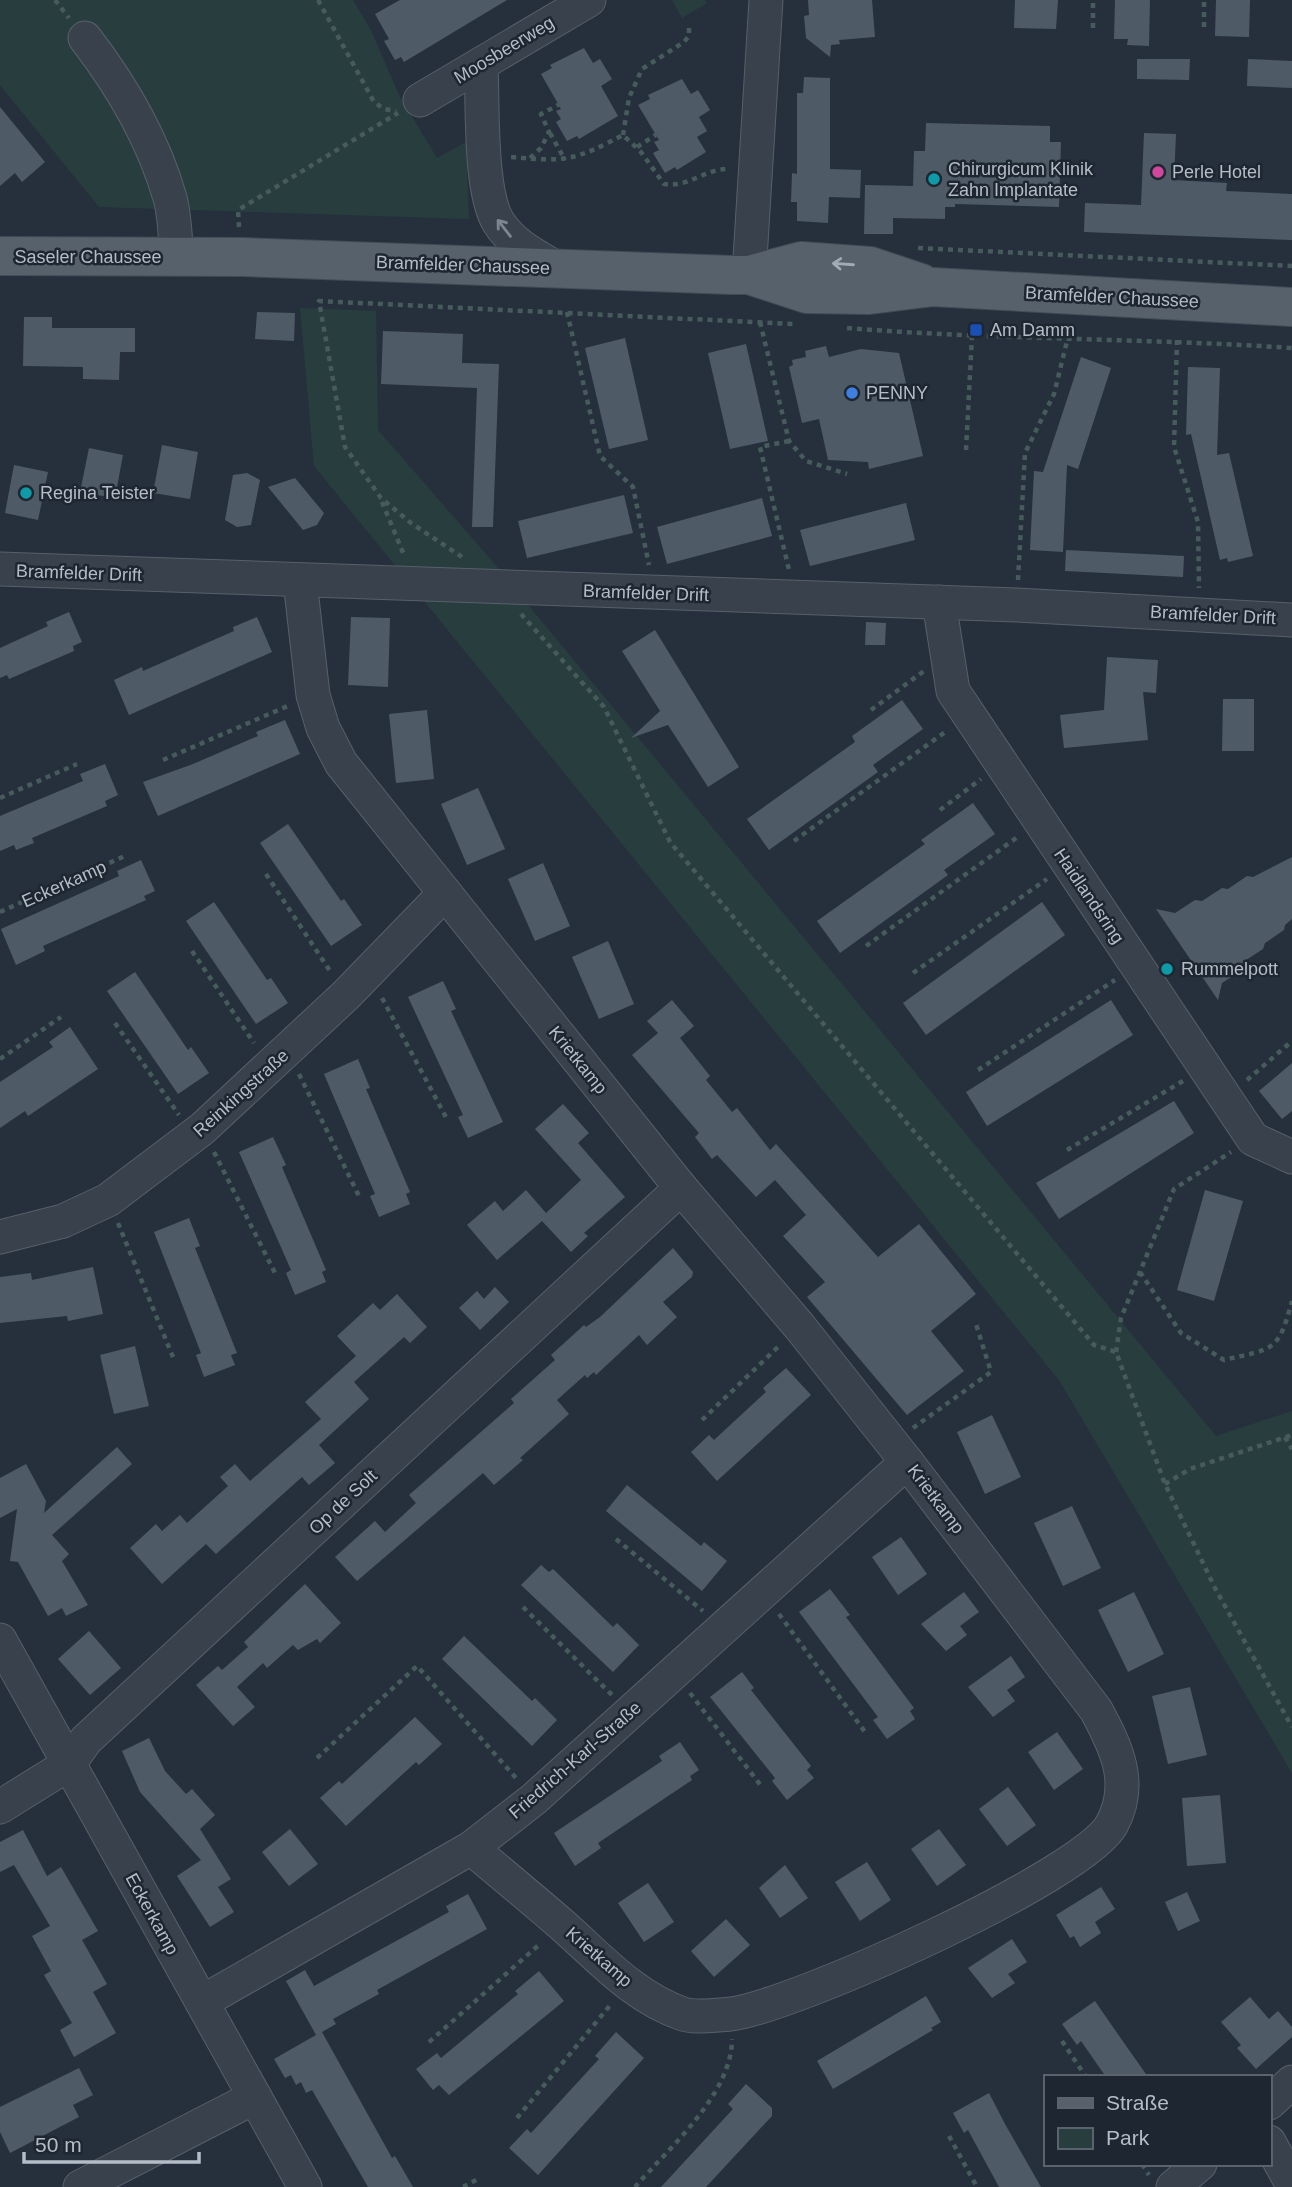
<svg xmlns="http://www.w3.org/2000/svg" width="1292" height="2187" font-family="Arial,sans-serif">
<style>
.green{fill:#283e3e}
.building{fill:#4e5b67}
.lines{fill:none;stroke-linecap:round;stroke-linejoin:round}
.minor-casing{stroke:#57606a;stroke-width:35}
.major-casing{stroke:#424b55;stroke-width:40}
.path{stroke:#475b5c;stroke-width:4.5;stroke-dasharray:5 5;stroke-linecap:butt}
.minor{stroke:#39424c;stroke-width:33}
.major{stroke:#57616c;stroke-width:38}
.oneway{stroke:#7d8690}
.oneway2{stroke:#a1abb5}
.hotel-dot{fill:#d1479c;stroke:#1e2731;stroke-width:2.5}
.culture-dot{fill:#0f9aa8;stroke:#1e2731;stroke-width:2.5}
.transit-dot{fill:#1a4fb4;stroke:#1e2731;stroke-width:2.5}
.shop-dot{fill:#3f7fe0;stroke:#1e2731;stroke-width:2.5}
.labels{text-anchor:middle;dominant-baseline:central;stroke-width:5;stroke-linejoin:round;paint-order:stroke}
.street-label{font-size:18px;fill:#b4bdc7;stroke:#1e2731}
.poi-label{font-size:18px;fill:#b4bdc7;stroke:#1e2731;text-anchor:start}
</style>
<rect width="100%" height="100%" fill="#25303c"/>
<g class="green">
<polygon points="0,0 353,0 371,30 399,95 437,158 466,142 469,219 99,207 0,85"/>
<polygon points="672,0 705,0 707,3 682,18"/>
<polygon points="300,308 376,311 378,430 487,555 1216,1436 1292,1411 1292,1773 1059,1380 314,466"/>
</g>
<g class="building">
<polygon points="400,0 507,0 404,62 401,57 395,60 384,41 389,39 375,14"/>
<polygon points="808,0 872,0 875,37 839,40 840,44 831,45 830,57 806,38 804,16 809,15"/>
<polygon points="1015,0 1058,0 1056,29 1014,28"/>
<polygon points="1115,0 1150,0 1149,46 1127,45 1128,39 1114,39"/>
<polygon points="1216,0 1250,0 1249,37 1215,36"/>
<polygon points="584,48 593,63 600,59 612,79 601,86 618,116 579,139 577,136 567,141 556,122 561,119 556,111 561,109 541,74 552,68 550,65"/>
<polygon points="1137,59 1190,59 1189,80 1137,79"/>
<polygon points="1248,59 1292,61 1292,88 1247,86"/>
<polygon points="804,77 830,78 830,169 861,170 860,198 829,197 828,223 797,221 797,202 791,202 792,173 797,174 797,93 803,93"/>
<polygon points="682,79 691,94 698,90 710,110 699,117 707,131 697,137 706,152 677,170 675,167 665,173 653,153 659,150 654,142 659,140 638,105 650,99 648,95"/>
<polygon points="0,107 45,162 22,182 15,173 0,186"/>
<polygon points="926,123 1050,126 1050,142 1061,142 1059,207 955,204 955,207 945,207 945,219 893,218 893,234 864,234 865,185 913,186 914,151 925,151"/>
<polygon points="1144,133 1176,134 1174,180 1227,183 1226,191 1292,194 1292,240 1084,232 1085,203 1141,205"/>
<polygon points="257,312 295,313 294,341 255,339"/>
<polygon points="24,317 52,317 52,328 135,328 135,352 120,352 119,380 83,379 83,367 23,366"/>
<polygon points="383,331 463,334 462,363 499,364 493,527 472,527 477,388 381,384"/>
<polygon points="625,338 648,440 609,449 585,348"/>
<polygon points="746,344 768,441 730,449 708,353"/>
<polygon points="826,346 829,357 861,349 899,353 923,456 869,469 868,462 828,460 819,419 802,423 789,367 793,365 792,360 806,357 805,351"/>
<polygon points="1081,357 1111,368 1078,469 1067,465 1063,552 1030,550 1034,471 1043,472"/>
<polygon points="1188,367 1220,368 1217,455 1229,453 1253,556 1228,562 1227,558 1220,560 1191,434 1186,435"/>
<polygon points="162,445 198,452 190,499 153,493"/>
<polygon points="89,448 123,455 115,498 80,492"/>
<polygon points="14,465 48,472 38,520 5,513"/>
<polygon points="247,473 260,480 251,525 237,527 225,520 233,475"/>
<polygon points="295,478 324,513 317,525 303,530 268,487"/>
<polygon points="624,495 633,533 527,558 518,521"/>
<polygon points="762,498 772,536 667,564 657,527"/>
<polygon points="906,503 915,540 810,566 800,530"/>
<polygon points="1066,550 1184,556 1183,577 1065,571"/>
<polygon points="69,612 82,642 73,646 74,651 9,679 7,675 0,678 0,648 48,626 46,622"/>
<polygon points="257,617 272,652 129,715 114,680 142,667 143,671 234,631 233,627"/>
<polygon points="351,617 390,618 388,687 348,685"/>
<polygon points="866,622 886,623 885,645 865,645"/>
<polygon points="655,630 739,767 708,787 668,725 631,738 660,711 622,651"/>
<polygon points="1107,657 1158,660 1156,693 1143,692 1148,740 1064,748 1060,715 1104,710"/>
<polygon points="1223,699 1254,699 1254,751 1222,751"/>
<polygon points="902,700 923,729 873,765 878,772 769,850 747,819 855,742 852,736"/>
<polygon points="427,710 434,779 396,783 389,714"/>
<polygon points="285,720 300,754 158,816 143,782 193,764 258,736 256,732"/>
<polygon points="105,764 118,795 105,801 107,806 32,838 34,843 16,850 14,845 0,851 0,816 83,781 80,774"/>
<polygon points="478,788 505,849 467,865 441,804"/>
<polygon points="973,803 995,834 944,870 948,875 840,953 817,921 925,844 921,840"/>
<polygon points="288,824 341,901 344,899 362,925 331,946 260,843"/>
<polygon points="1292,857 1292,919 1285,925 1284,930 1265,943 1263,949 1243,962 1242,970 1222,983 1218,1000 1156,909 1175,913 1195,900 1202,901 1222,888 1228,889 1247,876 1253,877"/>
<polygon points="141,860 155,891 144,896 146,900 43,946 45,951 16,965 1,929 119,876 117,871"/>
<polygon points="543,863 570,926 535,941 508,879"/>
<polygon points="214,902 267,980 271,978 288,1003 256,1024 186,921"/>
<polygon points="1042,902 1065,935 926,1035 903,1003"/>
<polygon points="608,941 634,1004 599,1019 572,957"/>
<polygon points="135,972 188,1050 191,1047 209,1073 178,1094 107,991"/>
<polygon points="443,981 456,1009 451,1011 503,1122 468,1138 458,1117 463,1115 408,997"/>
<polygon points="672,1000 694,1026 680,1038 710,1076 706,1080 732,1112 737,1108 770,1150 776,1144 878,1257 919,1224 976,1294 931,1331 964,1371 907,1415 807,1297 825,1282 783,1236 806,1215 775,1180 756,1197 717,1155 712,1159 695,1137 699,1133 632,1055 658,1033 647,1021"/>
<polygon points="1111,1000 1133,1035 987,1126 966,1092"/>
<polygon points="70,1027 98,1069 28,1116 25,1111 0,1128 0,1082 53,1047 49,1042"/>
<polygon points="358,1059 370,1088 366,1089 410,1192 406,1194 410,1204 379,1217 370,1196 375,1194 324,1074"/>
<polygon points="1292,1063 1292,1111 1282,1119 1259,1091"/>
<polygon points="1174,1101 1194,1133 1059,1219 1036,1183"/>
<polygon points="563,1104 589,1133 578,1143 625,1197 584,1233 588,1236 571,1252 542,1221 497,1260 467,1225 495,1201 503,1211 526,1190 546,1213 581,1180 535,1129"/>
<polygon points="273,1137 286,1165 282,1167 326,1270 322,1272 326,1282 295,1295 286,1273 291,1270 239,1152"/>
<polygon points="1205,1190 1243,1201 1214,1301 1177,1290"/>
<polygon points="189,1218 200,1246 195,1248 237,1353 231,1355 235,1365 204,1377 196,1355 201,1353 154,1232"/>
<polygon points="673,1248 693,1272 692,1277 663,1302 677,1317 647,1345 639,1335 596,1375 594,1372 587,1378 585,1375 557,1400 569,1414 520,1458 523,1460 494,1485 483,1473 357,1581 335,1557 375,1521 385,1532 416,1503 409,1495 514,1403 511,1399 555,1360 551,1355 584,1325 586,1327 600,1317"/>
<polygon points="93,1267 103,1314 68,1321 67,1316 0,1323 0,1277 31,1273 32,1280"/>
<polygon points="495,1287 509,1302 480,1330 459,1308 477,1291 484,1299"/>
<polygon points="397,1294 427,1327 410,1343 404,1337 354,1382 369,1399 319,1445 335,1463 309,1485 302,1477 216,1554 206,1544 162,1584 130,1548 156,1524 162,1531 180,1515 187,1523 228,1486 220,1477 235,1464 250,1481 321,1419 305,1402 356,1356 337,1336 373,1303 380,1310"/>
<polygon points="135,1346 149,1406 114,1414 100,1355"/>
<polygon points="786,1368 811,1395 717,1481 691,1452 709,1435 714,1440 766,1392 763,1388"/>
<polygon points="992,1415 1021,1477 985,1494 957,1432"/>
<polygon points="117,1447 132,1464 52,1535 69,1554 62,1561 88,1605 66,1616 62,1608 48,1616 18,1562 10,1561 17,1509 0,1518 0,1478 26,1464 46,1501 44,1513"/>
<polygon points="627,1485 701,1546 704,1542 727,1561 702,1591 606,1511"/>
<polygon points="1072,1506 1101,1568 1063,1586 1034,1523"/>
<polygon points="901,1537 927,1574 898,1595 872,1557"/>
<polygon points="541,1565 549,1572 553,1569 613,1627 617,1623 639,1645 613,1672 521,1585"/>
<polygon points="305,1584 341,1623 320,1643 317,1639 298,1650 293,1645 267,1668 263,1663 237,1687 255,1707 233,1726 196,1685 218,1666 222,1670 248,1647 244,1642"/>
<polygon points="830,1589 850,1615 846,1617 914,1708 910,1711 915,1719 887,1739 873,1720 878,1717 799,1612"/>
<polygon points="964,1592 979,1612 960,1626 967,1635 946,1651 921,1624"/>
<polygon points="1134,1592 1164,1654 1128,1672 1098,1610"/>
<polygon points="89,1631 121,1668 90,1695 58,1659"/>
<polygon points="464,1636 532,1701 535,1698 557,1720 532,1746 442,1659"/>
<polygon points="1011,1656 1025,1677 1007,1690 1015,1701 993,1717 968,1687"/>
<polygon points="742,1672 754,1688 751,1690 811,1766 807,1770 814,1778 787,1800 772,1781 775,1778 710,1697"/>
<polygon points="1190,1687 1207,1755 1168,1764 1152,1696"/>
<polygon points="415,1717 442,1744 419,1765 416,1762 346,1826 320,1798 339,1781 342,1784"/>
<polygon points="1057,1732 1083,1769 1054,1790 1028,1752"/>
<polygon points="149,1738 165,1771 186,1794 192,1789 215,1815 200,1829 231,1879 218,1887 234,1912 210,1927 177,1876 201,1860 140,1792 122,1751"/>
<polygon points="680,1742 699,1770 690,1776 692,1780 598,1843 601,1848 575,1866 554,1833 662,1761 659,1756"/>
<polygon points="1008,1787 1036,1825 1007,1846 979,1809"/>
<polygon points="1220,1795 1226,1863 1187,1866 1182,1798"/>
<polygon points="290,1829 318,1864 289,1886 262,1852"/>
<polygon points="939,1829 966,1865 937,1886 911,1849"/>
<polygon points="23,1830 47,1876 61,1867 98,1931 82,1940 107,1984 93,1992 116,2033 74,2057 60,2030 72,2023 44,1975 51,1971 32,1936 50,1926 14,1865 0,1872 0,1842"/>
<polygon points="867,1862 891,1900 860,1921 835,1882"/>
<polygon points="785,1865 808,1898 780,1918 759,1888"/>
<polygon points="648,1883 674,1922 644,1942 618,1903"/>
<polygon points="1101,1887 1115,1909 1095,1922 1101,1933 1080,1947 1074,1936 1070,1938 1056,1915"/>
<polygon points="1187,1892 1200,1921 1178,1931 1165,1902"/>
<polygon points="468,1894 487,1929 377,1990 379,1994 333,2019 336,2024 322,2032 392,2158 395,2156 413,2187 368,2187 312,2090 306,2093 301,2082 296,2085 291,2075 285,2078 274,2059 316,2035 286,1981 305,1970 314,1986 449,1912 446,1906"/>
<polygon points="726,1919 750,1945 714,1977 691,1951"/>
<polygon points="1012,1939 1027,1962 1008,1974 1015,1983 992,1998 968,1968"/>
<polygon points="539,1971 564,2001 449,2095 439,2085 433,2090 416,2069 437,2053 441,2058 518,1994 515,1991"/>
<polygon points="926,1996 941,2022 931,2028 933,2030 833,2089 817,2061"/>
<polygon points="1250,1997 1269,2019 1278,2011 1292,2027 1292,2037 1256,2069 1237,2048 1241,2045 1221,2022"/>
<polygon points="1095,2001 1115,2030 1148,2077 1106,2077 1081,2041 1077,2045 1062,2024"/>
<polygon points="616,2032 644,2058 538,2175 509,2148 527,2129 531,2133 599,2059 595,2056"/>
<polygon points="79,2068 93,2095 73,2105 79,2117 10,2153 0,2132 0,2107"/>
<polygon points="746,2084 772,2108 772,2116 706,2187 661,2187 733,2109 728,2104"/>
<polygon points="989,2093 1005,2124 1041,2187 999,2187 968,2130 964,2133 953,2113"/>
</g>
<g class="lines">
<g class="minor-casing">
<g id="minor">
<path d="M85 38C122 86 153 139 170 198 175 216 175 238 177 257"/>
<path d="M481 64C483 102 479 193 499 223 513 245 537 256 558 269"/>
<polyline points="420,100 589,0"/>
<polyline points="749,275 766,0"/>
<polyline points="0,569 1017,605 1292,620"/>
<path d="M300 581 313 695 323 728 341 763 681 1188 800 1327 907 1462 1096 1710C1116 1747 1134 1783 1112 1824 1084 1876 794 2006 731 2014 718 2015 695 2018 683 2014 633 1997 599 1957 560 1923 531 1898 501 1873 471 1848"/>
<polyline points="939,602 953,691 1253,1139 1292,1157"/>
<polyline points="0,1237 63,1221 108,1200 202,1129 346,995 445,893"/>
<polyline points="0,1640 305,2187"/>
<polyline points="0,1807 69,1764 86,1740 681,1188"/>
<polyline points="202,2002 471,1848 534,1799 907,1462"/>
<polyline points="1269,2103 1292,2082"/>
<polyline points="1269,2142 1292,2184"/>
<polyline points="80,2187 255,2097"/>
<polyline points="1173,2187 1200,2164"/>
</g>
</g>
<g class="major-casing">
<g id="major">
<polyline points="0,256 242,257 731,275 749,275 807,294 869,295 933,287 1292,307"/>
<polyline points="749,275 801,261 870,266 921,283"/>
</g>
</g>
<g class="path">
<polyline points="55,0 69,18"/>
<polyline points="318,0 374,102 384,109 396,111"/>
<polyline points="1204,27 1204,0"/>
<polyline points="1093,28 1093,0"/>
<polyline points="550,133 565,160"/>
<polyline points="623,135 629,98 642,69 684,42 689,36 689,23"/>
<polyline points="637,147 657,134"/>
<path d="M511 157C566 162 574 161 623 135L641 152 664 184C689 188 705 168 730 169"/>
<polyline points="530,158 541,148 549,132 541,114 560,104"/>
<polyline points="239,227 238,210 398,113"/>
<polyline points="918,248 1292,266"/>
<polyline points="567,312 600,456 633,487 649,565"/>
<polyline points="760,322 789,441 806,461 847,474"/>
<path d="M847 328C995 340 1144 338 1292 348"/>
<polyline points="1177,340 1174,447 1198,522 1199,588"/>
<polyline points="789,441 760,447 789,570"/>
<polyline points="966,450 972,336"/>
<polyline points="382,502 404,555"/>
<polyline points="462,557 411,523 381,498 345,447 319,301 793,324"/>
<polyline points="1018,580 1025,453 1054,394 1068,337"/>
<polyline points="521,614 604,707 670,842 1094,1345 1116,1352 1165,1484 1215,1588 1292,1727"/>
<polyline points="871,710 924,671"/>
<polyline points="163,760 290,705"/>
<polyline points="0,798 77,764"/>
<polyline points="940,810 981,779"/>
<polyline points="794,841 948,730"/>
<polyline points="266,874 330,971"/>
<polyline points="0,912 127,855"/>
<polyline points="866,946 1019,836"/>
<polyline points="192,951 254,1043"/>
<polyline points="913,973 1047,879"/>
<polyline points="382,998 447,1119"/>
<polyline points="115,1023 179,1115"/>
<polyline points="0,1059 61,1017"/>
<polyline points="978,1070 1115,980"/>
<polyline points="299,1074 360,1198"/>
<polyline points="1247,1080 1292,1041"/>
<polyline points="1067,1150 1183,1081"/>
<polyline points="214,1152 276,1275"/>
<polyline points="118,1223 175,1362"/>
<path d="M1140 1272 1181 1333 1224 1360C1274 1348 1278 1353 1292 1301"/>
<polyline points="1116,1352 1121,1318 1174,1189 1231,1152"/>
<polyline points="702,1420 780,1345"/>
<polyline points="913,1428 991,1372 976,1324"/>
<polyline points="1285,1437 1292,1449"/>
<polyline points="1165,1484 1190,1469 1292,1435"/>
<polyline points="616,1539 703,1611"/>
<polyline points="523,1607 612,1695"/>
<polyline points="779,1614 865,1732"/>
<polyline points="690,1693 762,1787"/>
<polyline points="317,1758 417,1666 516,1778"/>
<polyline points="1062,2041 1086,2077"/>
<polyline points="429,2042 541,1943"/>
<polyline points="517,2118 612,2003"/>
<polyline points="949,2136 977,2187"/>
<polyline points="1142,2164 1149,2175"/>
<polyline points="463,2187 478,2179"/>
<path d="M635 2187C669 2148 732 2094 732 2039"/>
</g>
<use href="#minor" class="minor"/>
<use href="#major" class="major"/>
</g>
<defs><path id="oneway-shaft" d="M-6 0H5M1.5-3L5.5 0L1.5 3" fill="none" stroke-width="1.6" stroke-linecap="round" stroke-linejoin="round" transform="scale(1.75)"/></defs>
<use class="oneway" href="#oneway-shaft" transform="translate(504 228) rotate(-128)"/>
<use class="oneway2" href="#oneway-shaft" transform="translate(843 264) rotate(-176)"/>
<circle class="hotel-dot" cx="1158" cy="172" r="7"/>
<g class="culture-dot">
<circle cx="934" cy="179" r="7"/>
<circle cx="26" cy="493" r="7"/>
<circle cx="1167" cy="969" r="7"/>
</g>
<rect class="transit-dot" x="969" y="323" width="14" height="14" rx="3.5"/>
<circle class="shop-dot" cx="852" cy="393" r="7"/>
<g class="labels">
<g class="street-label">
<text transform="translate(504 50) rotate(-31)">Moosbeerweg</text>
<text x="88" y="257">Saseler Chaussee</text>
<text transform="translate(463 265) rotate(2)">Bramfelder Chaussee</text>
<text transform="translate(1112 297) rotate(3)">Bramfelder Chaussee</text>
<text transform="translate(79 573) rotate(2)">Bramfelder Drift</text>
<text transform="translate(646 593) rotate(2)">Bramfelder Drift</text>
<text transform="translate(1213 615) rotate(3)">Bramfelder Drift</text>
<text transform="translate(64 884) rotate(-24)">Eckerkamp</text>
<text transform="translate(1089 896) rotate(56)">Haidlandsring</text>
<text transform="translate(578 1060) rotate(51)">Krietkamp</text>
<text transform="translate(241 1093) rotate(-42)">Reinkingstraße</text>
<text transform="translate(936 1499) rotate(53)">Krietkamp</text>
<text transform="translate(343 1502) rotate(-43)">Op de Solt</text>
<text transform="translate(575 1760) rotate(-41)">Friedrich-Karl-Straße</text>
<text transform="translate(152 1914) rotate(61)">Eckerkamp</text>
<text transform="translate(599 1957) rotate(41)">Krietkamp</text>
</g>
<g class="poi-label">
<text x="948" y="169">Chirurgicum Klinik<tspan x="948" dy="21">Zahn Implantate</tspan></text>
<text x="1172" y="172">Perle Hotel</text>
<text x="990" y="330">Am Damm</text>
<text x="866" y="393">PENNY</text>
<text x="40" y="493">Regina Teister</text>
<text x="1181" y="969">Rummelpott</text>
</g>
</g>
<rect x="1044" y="2075" width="228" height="91" fill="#1e2731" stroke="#5a636d" stroke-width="2"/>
<rect x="1058" y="2098" width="35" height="10" fill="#57616c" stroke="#5a636d" stroke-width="2"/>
<text x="1106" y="2110" font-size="21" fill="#b4bdc7">Straße</text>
<rect x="1058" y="2128" width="35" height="21" fill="#283e3e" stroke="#5a636d" stroke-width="2"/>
<text x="1106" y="2145" font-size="21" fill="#b4bdc7">Park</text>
<path d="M24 2152v10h175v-10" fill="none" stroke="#b4bdc7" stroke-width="3.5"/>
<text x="35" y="2152" font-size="21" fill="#b4bdc7" stroke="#1e2731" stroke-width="5" paint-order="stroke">50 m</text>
</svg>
